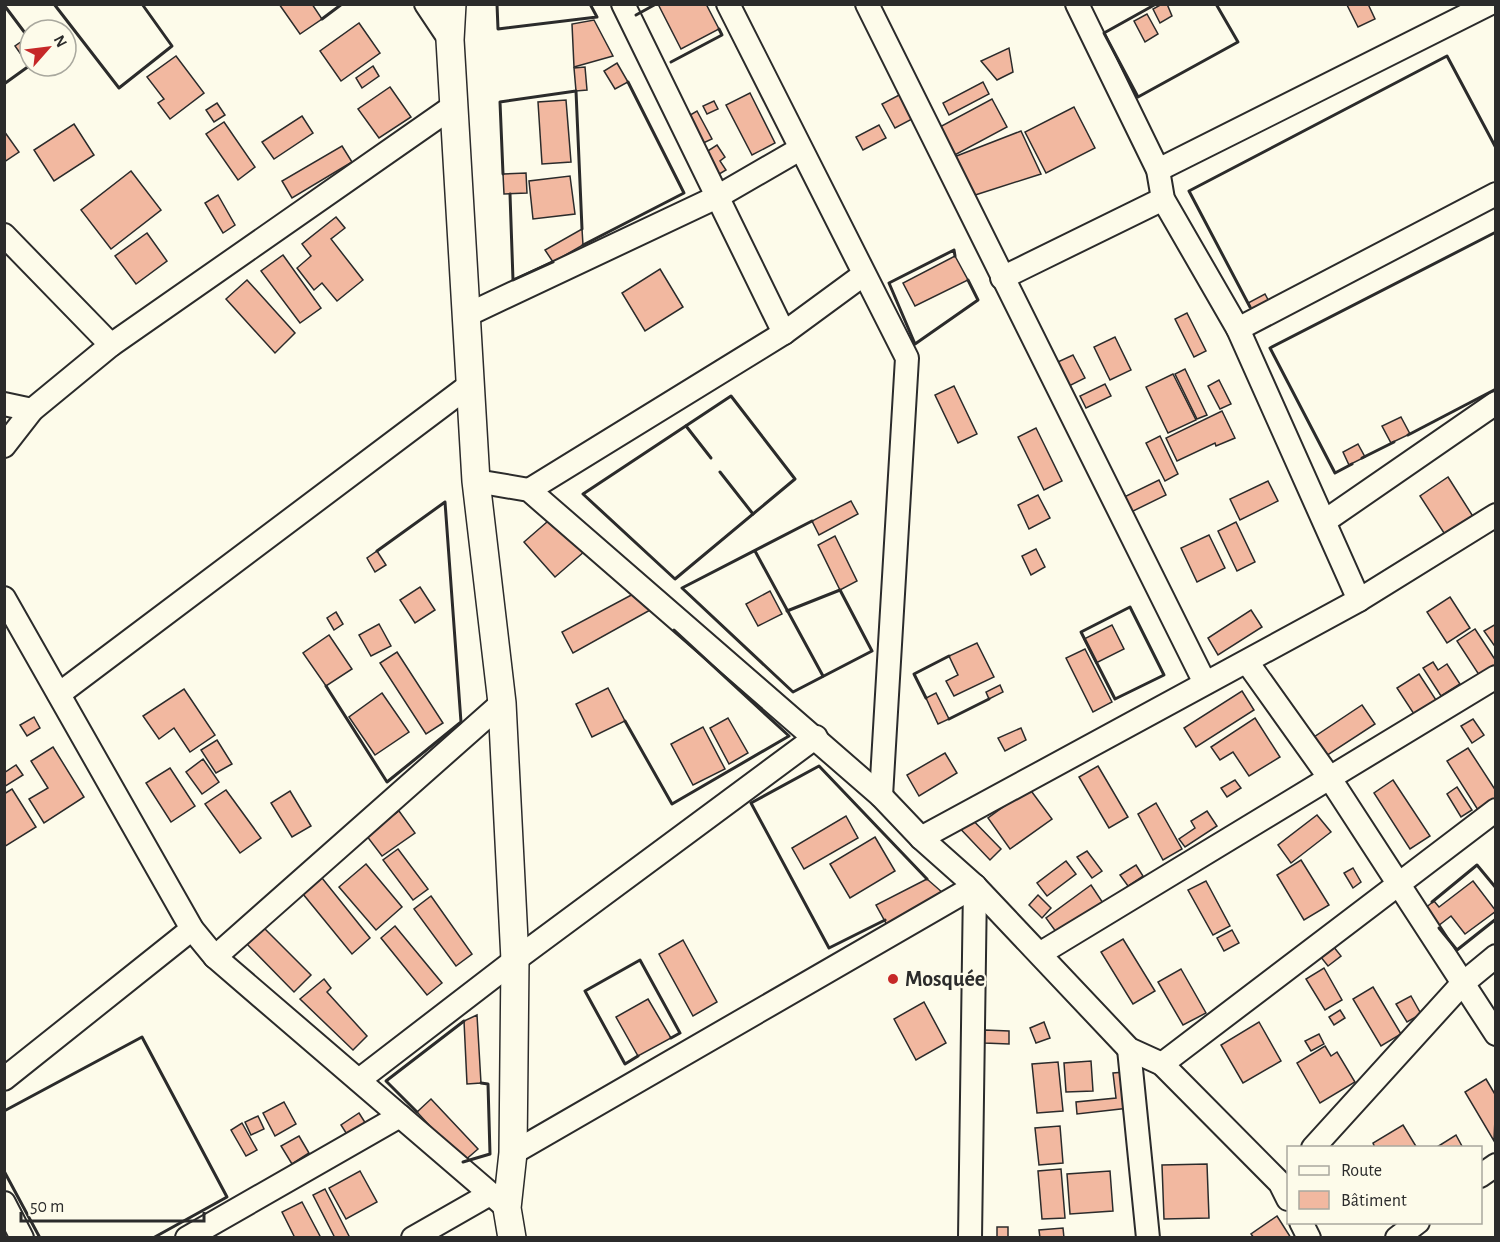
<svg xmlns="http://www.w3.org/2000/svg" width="1500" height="1242" font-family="'Alegreya Sans',sans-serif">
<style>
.building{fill:#f2b8a0;stroke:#2b2b2b;stroke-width:1.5}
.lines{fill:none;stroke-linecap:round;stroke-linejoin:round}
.minor-casing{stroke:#2b2b2b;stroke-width:26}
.tertiary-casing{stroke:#2b2b2b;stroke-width:30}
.minor{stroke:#fdfbea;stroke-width:22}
.tertiary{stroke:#fdfbea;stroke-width:27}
.wall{stroke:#2b2b2b;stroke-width:3}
.poi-dot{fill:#c62828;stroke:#fdfbea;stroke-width:2}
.labels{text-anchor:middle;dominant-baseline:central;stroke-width:4.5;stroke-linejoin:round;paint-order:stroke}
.poi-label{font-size:22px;font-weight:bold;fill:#2b2b2b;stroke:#fdfbea;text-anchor:start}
</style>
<rect width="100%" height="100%" fill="#fdfbea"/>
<g class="building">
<polygon points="279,4 312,4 322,19 300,34"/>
<polygon points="658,4 706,4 719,29 681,49"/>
<polygon points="1162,4 1167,4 1172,16 1160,23 1153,9"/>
<polygon points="1368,4 1375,19 1358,27 1347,5"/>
<polygon points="1147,14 1158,34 1145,42 1134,21"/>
<polygon points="594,20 613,56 574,67 572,24"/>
<polygon points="359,23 380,53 341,81 320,51"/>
<polygon points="28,37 30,40 29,66 15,46"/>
<polygon points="1009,48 1013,72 997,80 981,61"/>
<polygon points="176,56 204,93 170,119 158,103 164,99 147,77"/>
<polygon points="617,63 628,82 615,89 604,71"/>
<polygon points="373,66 379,76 362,88 356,78"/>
<polygon points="585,67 587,90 576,91 574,68"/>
<polygon points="983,82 989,94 949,115 943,103"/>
<polygon points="390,87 411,117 379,138 358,109"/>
<polygon points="750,93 775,143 752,155 726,105"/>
<polygon points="901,94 914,118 895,128 882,104"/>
<polygon points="992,99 1007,127 951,157 936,129"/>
<polygon points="566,100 571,162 542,164 538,102"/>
<polygon points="714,101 718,109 707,114 703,106"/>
<polygon points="217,103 225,115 214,122 206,110"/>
<polygon points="1074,107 1095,148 1046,173 1025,132"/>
<polygon points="697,111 712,139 699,145 685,118"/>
<polygon points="302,116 313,133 274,159 262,142"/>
<polygon points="224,122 255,167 238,180 206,134"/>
<polygon points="74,124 94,155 54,181 34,150"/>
<polygon points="879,125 886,138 863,150 856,137"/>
<polygon points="4,131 19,152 4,162"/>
<polygon points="1021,131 1041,174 972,196 954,157"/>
<polygon points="717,145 725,157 720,161 726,170 716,176 703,154"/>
<polygon points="342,146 352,162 292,198 282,181"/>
<polygon points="131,171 161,210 111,249 81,210"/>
<polygon points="526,173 527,193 504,194 503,174"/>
<polygon points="570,176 575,214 533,219 529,181"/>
<polygon points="218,195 235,225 223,233 205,203"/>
<polygon points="336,217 345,228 331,239 363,280 337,301 322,283 314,290 297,268 311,256 302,244"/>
<polygon points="582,229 583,245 553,262 545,250"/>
<polygon points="147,233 167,261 136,284 115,256"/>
<polygon points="283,255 321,308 300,323 261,271"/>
<polygon points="955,256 968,280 915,306 903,283"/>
<polygon points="660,269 683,307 645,331 622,293"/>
<polygon points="247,280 295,333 275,353 226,299"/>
<polygon points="1265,294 1272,307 1255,316 1248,303"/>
<polygon points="1187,313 1206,351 1194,357 1175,319"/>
<polygon points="1115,337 1131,370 1110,380 1094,347"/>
<polygon points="1073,355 1085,378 1061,390 1049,366"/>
<polygon points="1185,369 1207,415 1197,419 1175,374"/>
<polygon points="1173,374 1196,420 1168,433 1146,387"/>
<polygon points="1219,380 1231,404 1220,409 1208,386"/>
<polygon points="1105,384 1111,396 1086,408 1080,396"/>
<polygon points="954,386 977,434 958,443 935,395"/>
<polygon points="1222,411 1235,438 1216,446 1215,443 1177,461 1166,438"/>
<polygon points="1401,417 1410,434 1391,443 1382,426"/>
<polygon points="1036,428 1062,481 1044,490 1018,437"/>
<polygon points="1160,436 1178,474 1165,481 1146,443"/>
<polygon points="1358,444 1365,457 1349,465 1343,452"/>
<polygon points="1448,477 1474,518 1446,536 1420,496"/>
<polygon points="1159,480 1166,495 1127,514 1120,499"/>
<polygon points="1268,481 1278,501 1240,520 1230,499"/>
<polygon points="1038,495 1050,518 1029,529 1018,505"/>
<polygon points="851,501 858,514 819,535 812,521"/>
<polygon points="555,515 585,551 555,577 524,542"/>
<polygon points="1236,522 1255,562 1237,571 1218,531"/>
<polygon points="1209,535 1225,568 1197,582 1181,548"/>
<polygon points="835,536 857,581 840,590 818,545"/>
<polygon points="1036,549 1045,567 1031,575 1022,556"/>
<polygon points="377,551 386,565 375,572 367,558"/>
<polygon points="420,587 435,610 415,623 400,600"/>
<polygon points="770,591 782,614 758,626 746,604"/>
<polygon points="637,592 652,609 573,653 562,632"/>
<polygon points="1450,597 1470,628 1447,643 1427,612"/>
<polygon points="1251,610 1262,627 1218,655 1208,638"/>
<polygon points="336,612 343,624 334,630 327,618"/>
<polygon points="379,624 391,646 371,656 359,635"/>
<polygon points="1496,624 1496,648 1484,631"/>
<polygon points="1112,625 1124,649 1096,663 1084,639"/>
<polygon points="1475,629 1496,661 1496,676 1485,684 1457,641"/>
<polygon points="329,635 352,669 326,686 303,653"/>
<polygon points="977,643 994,677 954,696 946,681 958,675 949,656"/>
<polygon points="1085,649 1112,702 1093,712 1066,658"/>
<polygon points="397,652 443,723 426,734 380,663"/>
<polygon points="1433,662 1438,670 1447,664 1460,684 1441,696 1423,668"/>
<polygon points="1419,674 1436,700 1414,714 1397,688"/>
<polygon points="1000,685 1003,692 989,699 986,692"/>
<polygon points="608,688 625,721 592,737 576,704"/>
<polygon points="184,689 215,735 190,752 174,728 159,739 143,716"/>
<polygon points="1242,691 1254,710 1196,747 1184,728"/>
<polygon points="382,693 409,732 375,755 349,717"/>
<polygon points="936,693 949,719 938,724 926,698"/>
<polygon points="1362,705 1375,724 1326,756 1314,737"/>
<polygon points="34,717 40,728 27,736 20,725"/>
<polygon points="728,718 748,753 729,764 710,728"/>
<polygon points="1255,718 1280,757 1249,776 1233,752 1220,760 1211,747"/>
<polygon points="1473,719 1484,735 1472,743 1461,726"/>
<polygon points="703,727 725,769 693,785 671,744"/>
<polygon points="1021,728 1026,740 1005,751 998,738"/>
<polygon points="217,740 232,764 216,773 201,750"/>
<polygon points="53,747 84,797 44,823 29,799 48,788 31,761"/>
<polygon points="1468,748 1496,791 1496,799 1478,810 1447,761"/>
<polygon points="945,753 957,773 919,796 907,775"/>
<polygon points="203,759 219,782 202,794 186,772"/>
<polygon points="16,765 23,775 4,787 4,773"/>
<polygon points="1098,766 1128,817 1109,828 1079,777"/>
<polygon points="170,768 195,806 171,822 146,783"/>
<polygon points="1235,780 1241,788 1227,797 1221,788"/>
<polygon points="1393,780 1430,836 1410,849 1374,793"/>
<polygon points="1457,787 1472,810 1461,817 1447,794"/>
<polygon points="1029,788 1052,819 1010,849 988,818"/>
<polygon points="12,789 36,827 4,847 4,794"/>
<polygon points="226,790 261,838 240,853 205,804"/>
<polygon points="290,791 311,826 292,837 271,803"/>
<polygon points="1156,803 1182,849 1163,860 1138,814"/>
<polygon points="961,808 1001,849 990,860 951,819"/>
<polygon points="399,811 415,833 382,856 366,835"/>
<polygon points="1207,811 1217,826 1185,847 1179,839 1195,828 1191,821"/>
<polygon points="1317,815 1331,832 1291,863 1278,845"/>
<polygon points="846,816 858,838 804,869 792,848"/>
<polygon points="875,837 895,871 850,898 830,864"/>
<polygon points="398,849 428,889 413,900 383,860"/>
<polygon points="1087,851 1102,871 1092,878 1077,857"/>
<polygon points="1301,860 1329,905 1304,920 1277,875"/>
<polygon points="1066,861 1076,874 1047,896 1037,883"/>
<polygon points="366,864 402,907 376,930 339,887"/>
<polygon points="1136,865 1143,876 1128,886 1120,875"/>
<polygon points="1353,868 1361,882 1353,888 1344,873"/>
<polygon points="322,878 370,938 352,954 303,894"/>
<polygon points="927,879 943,893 887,925 876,905"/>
<polygon points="1206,881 1230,926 1213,935 1188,890"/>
<polygon points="1473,881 1496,911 1465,934 1451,916 1438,926 1424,909 1434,901 1439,907"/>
<polygon points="1091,885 1103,903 1059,936 1046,918"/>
<polygon points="1038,895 1051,908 1042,918 1029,905"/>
<polygon points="431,896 472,954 456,966 414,909"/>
<polygon points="395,926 442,983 427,995 381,938"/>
<polygon points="263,927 311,975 294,992 246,943"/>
<polygon points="1232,930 1239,943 1224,951 1217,938"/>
<polygon points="1123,939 1155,991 1133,1004 1101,952"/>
<polygon points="683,940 717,1002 693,1016 659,954"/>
<polygon points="1333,946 1341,956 1328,966 1320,956"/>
<polygon points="1324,968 1342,1000 1325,1010 1306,979"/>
<polygon points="1181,969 1206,1013 1183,1025 1158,982"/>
<polygon points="324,979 331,988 327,992 367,1036 353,1050 300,999"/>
<polygon points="1373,987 1401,1034 1381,1046 1353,999"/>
<polygon points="1411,996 1421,1014 1407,1022 1396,1004"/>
<polygon points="648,999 671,1038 638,1056 616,1017"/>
<polygon points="924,1002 946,1043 916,1060 894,1019"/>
<polygon points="1340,1010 1345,1018 1334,1025 1329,1017"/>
<polygon points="477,1015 481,1083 467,1084 464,1021"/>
<polygon points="1044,1022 1050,1038 1036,1043 1030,1028"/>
<polygon points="1259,1022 1281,1061 1243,1083 1221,1045"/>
<polygon points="985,1030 1009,1031 1009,1044 984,1043"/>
<polygon points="1319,1034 1324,1044 1311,1051 1305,1041"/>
<polygon points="1325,1046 1331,1056 1337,1052 1355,1082 1320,1103 1297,1063"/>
<polygon points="1091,1061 1093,1091 1066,1092 1064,1063"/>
<polygon points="1058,1062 1063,1111 1037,1113 1032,1064"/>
<polygon points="1125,1072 1129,1108 1077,1114 1076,1102 1116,1098 1113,1073"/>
<polygon points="1486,1079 1496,1096 1494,1141 1465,1092"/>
<polygon points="431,1099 478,1149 463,1162 417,1112"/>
<polygon points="284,1102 296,1124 275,1136 263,1113"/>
<polygon points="359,1113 366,1124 348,1136 341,1125"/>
<polygon points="258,1116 264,1129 251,1135 245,1122"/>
<polygon points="242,1123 257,1150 246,1156 231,1130"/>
<polygon points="1403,1125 1417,1148 1375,1148 1373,1143"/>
<polygon points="1060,1126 1063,1163 1039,1165 1035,1128"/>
<polygon points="1456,1135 1463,1148 1437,1148 1437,1147"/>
<polygon points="299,1136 309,1153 292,1164 281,1146"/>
<polygon points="1207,1164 1209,1218 1164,1219 1162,1165"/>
<polygon points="1061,1169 1065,1218 1042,1219 1038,1171"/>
<polygon points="360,1171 377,1202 346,1219 329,1188"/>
<polygon points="1110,1171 1113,1211 1070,1214 1067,1174"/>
<polygon points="325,1189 350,1238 335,1238 313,1195"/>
<polygon points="302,1202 321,1238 295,1238 282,1212"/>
<polygon points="1277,1216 1291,1238 1254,1238 1251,1234"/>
<rect x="997" y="1227" width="11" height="11"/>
<polygon points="1063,1228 1064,1238 1040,1238 1039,1230"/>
</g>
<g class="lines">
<g class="minor-casing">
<g id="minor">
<polyline points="426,4 450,40"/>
<polyline points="623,4 784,333"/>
<polyline points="728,4 907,358 881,796"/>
<polyline points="867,4 1205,683"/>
<polyline points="1077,4 1158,170 1163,199 1238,329 1359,600"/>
<polyline points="1158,170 1489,4"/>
<polyline points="4,235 111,345"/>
<polyline points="1002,278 1163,199"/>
<polyline points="467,315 717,197 800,149"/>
<polyline points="1238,329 1496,194"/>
<polyline points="4,404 32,410"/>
<polyline points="4,446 32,410 111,345 455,105"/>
<polyline points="476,481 529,490 881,796 921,838 975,886 1129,1049 1162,1064 1280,1183 1288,1199"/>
<polyline points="529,490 784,333 863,275"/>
<polyline points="1325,521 1496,403"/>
<polyline points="4,598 192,929 215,957 507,1208"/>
<polyline points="1247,662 1329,777 1496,1034"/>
<polyline points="59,694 471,384"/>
<polyline points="921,838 1359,600 1496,515"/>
<polyline points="1041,953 1496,677"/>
<polyline points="215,957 502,703"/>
<polyline points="1129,1049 1148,1238"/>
<polyline points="1162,1064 1496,810"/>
<polyline points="4,1079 192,929"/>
<polyline points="359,1080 515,960 816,737"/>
<polyline points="1313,1148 1462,984 1496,956"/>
<polyline points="513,1153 975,886"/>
<polyline points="1480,1176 1496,1165"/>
<polyline points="4,1203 22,1238"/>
<polyline points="1301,1222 1309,1238"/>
<polyline points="187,1238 400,1116"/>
<polyline points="413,1238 490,1194"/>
<polyline points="970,1238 975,886"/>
<polyline points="1397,1238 1418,1222"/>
</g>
</g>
<g class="tertiary-casing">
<polyline id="tertiary" points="452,4 450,40 476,481 502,703 515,960 513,1153 507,1208 512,1238"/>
</g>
<use href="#minor" class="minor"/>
<use href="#tertiary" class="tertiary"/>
<g class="wall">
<polyline points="54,4 119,88 172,46 142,4"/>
<polyline points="497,4 498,29 597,17 590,4"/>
<polyline points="1156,4 1104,33 1138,97 1238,42 1216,4"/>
<polyline points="4,5 28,37"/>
<polyline points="636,15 656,4"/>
<polyline points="322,19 342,4"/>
<polyline points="671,62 722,35 719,29"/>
<polyline points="4,84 29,66"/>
<polyline points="503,174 500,102 576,91 582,229"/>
<polyline points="510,194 513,280 553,262"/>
<polyline points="583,245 684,193 628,82"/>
<polyline points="955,256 954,250 889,283 915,344 978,300 968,280"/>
<polyline points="1250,307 1189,191 1447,56 1496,148"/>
<polygon points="731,396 795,479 675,579 583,494"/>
<polyline points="686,426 711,458"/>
<polyline points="1408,435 1496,389"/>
<polyline points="1362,458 1394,442"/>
<polyline points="1352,464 1335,473 1270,348 1496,232"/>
<polyline points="720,472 753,514"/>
<polyline points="755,551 823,676"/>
<polygon points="1130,607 1164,675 1115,699 1081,632"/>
<polyline points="787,611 840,590 872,651 793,692 682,588 812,521"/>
<polyline points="326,686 387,782 461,722 445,502 377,551"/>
<polyline points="926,698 914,674 949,656"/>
<polyline points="949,719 989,699"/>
<polyline points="625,721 672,804 789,736 674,630"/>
<polyline points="1432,902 1477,865 1496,888"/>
<polyline points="885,920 829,948 751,803 819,766 927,879"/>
<polyline points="1439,928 1457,950 1496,919"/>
<polyline points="638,1056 625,1064 585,991 640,960 680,1033 671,1038"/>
<polyline points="6,1110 142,1037 227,1197 153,1238"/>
<polyline points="417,1112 386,1081 464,1021"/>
<polyline points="463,1162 490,1154 488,1084 481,1083"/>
<polyline points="4,1171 40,1238"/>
</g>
</g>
<circle class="poi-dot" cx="893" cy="979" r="6"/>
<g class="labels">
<g class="poi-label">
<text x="905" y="979">Mosquée</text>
</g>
</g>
<rect width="1500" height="1242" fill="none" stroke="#2b2b2b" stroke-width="12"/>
<rect x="1287" y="1146" width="195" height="78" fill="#fdfbea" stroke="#a9a89e" stroke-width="1.5"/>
<rect x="1299" y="1166" width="30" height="9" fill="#fdfbea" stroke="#a9a89e" stroke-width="1.5"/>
<text x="1341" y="1176" font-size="18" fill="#2b2b2b">Route</text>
<rect x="1299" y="1191" width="30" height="18" fill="#f2b8a0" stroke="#a9a89e" stroke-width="1.5"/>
<text x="1341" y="1206" font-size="18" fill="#2b2b2b">Bâtiment</text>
<g transform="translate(48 48) rotate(62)"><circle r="28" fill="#fdfbea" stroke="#a9a89e" stroke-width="1.5"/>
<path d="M0-4.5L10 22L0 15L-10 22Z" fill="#c62828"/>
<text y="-9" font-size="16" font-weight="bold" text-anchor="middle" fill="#2b2b2b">N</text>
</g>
<path d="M21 1212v9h183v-9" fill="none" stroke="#2b2b2b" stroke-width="3"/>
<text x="30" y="1212" font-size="18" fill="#2b2b2b" stroke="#fdfbea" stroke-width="4.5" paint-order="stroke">50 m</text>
</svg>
